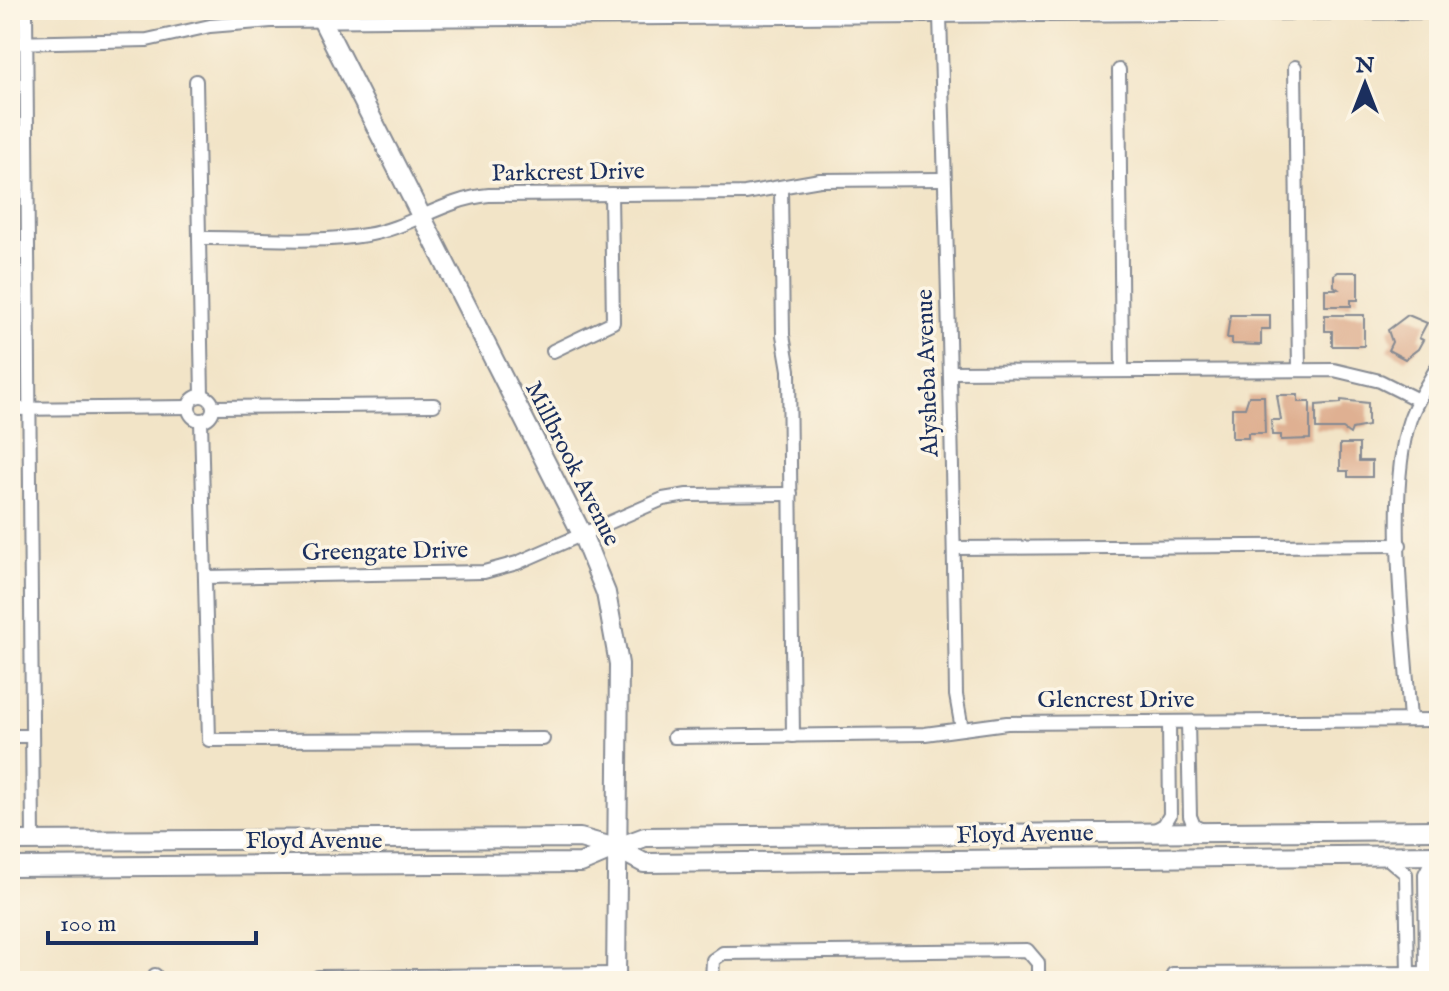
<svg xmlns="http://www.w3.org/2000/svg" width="1449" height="991" font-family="'IM FELL English',serif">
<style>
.building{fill:#dfb092}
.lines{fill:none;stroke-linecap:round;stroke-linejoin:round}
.street-casing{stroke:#868a92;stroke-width:16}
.secondary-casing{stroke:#868a92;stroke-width:22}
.street{stroke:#fff;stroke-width:12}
.secondary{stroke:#fff;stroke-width:18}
.labels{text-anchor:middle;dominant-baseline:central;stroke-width:7;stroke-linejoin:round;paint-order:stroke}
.street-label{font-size:24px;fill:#1b2f5e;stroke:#fcf5e5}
</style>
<rect width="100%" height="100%" fill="#fcf5e5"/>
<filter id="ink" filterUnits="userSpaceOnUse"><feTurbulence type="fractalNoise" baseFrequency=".0125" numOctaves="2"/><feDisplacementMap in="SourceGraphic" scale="16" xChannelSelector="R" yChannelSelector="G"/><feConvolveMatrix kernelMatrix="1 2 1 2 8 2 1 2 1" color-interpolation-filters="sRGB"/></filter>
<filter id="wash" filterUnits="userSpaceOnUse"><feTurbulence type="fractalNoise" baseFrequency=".006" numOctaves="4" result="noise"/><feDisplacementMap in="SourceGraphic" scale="32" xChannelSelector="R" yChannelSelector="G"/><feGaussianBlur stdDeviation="1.8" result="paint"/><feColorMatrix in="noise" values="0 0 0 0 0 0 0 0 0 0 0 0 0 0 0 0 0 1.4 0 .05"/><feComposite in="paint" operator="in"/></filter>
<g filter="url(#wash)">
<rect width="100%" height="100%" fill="#f2e4c7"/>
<g id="blocks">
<g class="building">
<polygon points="1338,272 1358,272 1358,300 1351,300 1351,306 1325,306 1325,289 1338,289 1334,286 1334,275"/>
<polygon points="1230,315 1270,315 1270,329 1261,329 1261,345 1232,344 1232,338 1227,338"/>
<polygon points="1325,315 1364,315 1364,346 1332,346 1332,331 1325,331"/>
<polygon points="1408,315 1427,323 1419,338 1423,340 1418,349 1405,359 1388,350 1392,342 1388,330"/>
<polygon points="1277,395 1298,395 1298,402 1310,402 1310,439 1281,440 1281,435 1272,435 1271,420 1281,420"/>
<polygon points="1249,396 1264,396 1265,433 1248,433 1248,438 1232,438 1232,408 1245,408"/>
<polygon points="1341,400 1368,403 1368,426 1352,429 1350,434 1343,429 1316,429 1316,405 1341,403"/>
<polygon points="1340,444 1359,444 1359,461 1372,461 1372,477 1348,477 1348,471 1340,471"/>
</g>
</g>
</g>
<g filter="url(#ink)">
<use href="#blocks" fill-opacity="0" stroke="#868a92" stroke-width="2"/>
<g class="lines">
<g class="street-casing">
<g id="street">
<polyline points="26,10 33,840"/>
<path d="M940 16C947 242 953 469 956 695L962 729"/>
<polyline points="10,43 147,40 210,26 271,21 1439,12"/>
<polyline points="1295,67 1299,369"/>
<polyline points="1119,70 1122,371"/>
<polyline points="196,81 202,395"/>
<polyline points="781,188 783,335 789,370 793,736"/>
<path d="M199 238C254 237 313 244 366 235 410 228 444 199 489 195L745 193 820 180 943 179"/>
<polyline points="553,351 613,322 611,194"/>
<polyline points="952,372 1334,370 1380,381 1418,400"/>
<circle cx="201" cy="408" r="12"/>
<polyline points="214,407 434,405"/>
<polyline points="10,409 189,407"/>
<polyline points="201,420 209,740 543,739"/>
<polyline points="954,548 1400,545"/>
<polyline points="205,577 484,572 517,563 663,499 687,495 791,494"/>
<path d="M1410 720C1405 640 1385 492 1410 419 1417 399 1429 382 1439 364"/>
<polyline points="1188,722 1190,816 1194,826 1205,831"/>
<polyline points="10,736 32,736"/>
<polyline points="674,737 925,734 1007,723 1439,720"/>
<polyline points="1153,831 1164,825 1170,815 1169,722"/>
<polyline points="1386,857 1406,874 1408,973"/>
<polyline points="1426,973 1425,874 1430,864 1439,859"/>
<polyline points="155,975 155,981"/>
<polyline points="318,981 318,977 616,974"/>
<polyline points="712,981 713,960 723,953 1027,950 1038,963 1038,981"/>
<polyline points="1174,981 1173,974 1439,973"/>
</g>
</g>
<g class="secondary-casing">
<g id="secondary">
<polyline points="317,10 582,534 606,593 619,664 616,981"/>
<polyline points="10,841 580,838 616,848 645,837 1439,830"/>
<polyline points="10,867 581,863 616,848 644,863 1439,855"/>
</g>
</g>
<use href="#street" class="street"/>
<use href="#secondary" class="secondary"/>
</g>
</g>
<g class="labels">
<g class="street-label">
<text transform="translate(568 173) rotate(-1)">Parkcrest Drive</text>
<text transform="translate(928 373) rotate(-92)">Alysheba Avenue</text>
<text transform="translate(572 464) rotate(63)">Millbrook Avenue</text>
<text transform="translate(385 552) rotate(-1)">Greengate Drive</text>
<text x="1116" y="700">Glencrest Drive</text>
<text transform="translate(1025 835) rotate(-1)">Floyd Avenue</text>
<text x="314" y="841">Floyd Avenue</text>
</g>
</g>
<rect width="1449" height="991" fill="none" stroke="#fcf5e5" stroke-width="40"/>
<g transform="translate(1365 84)" stroke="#fcf5e5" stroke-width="6" paint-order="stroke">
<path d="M0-6L14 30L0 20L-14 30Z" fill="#1b2f5e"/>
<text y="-12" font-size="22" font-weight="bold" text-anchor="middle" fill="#1b2f5e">N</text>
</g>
<path d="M48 931v12h208v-12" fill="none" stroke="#1b2f5e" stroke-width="4"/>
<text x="60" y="931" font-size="24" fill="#1b2f5e" stroke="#fcf5e5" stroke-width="6" paint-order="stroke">100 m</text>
</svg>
